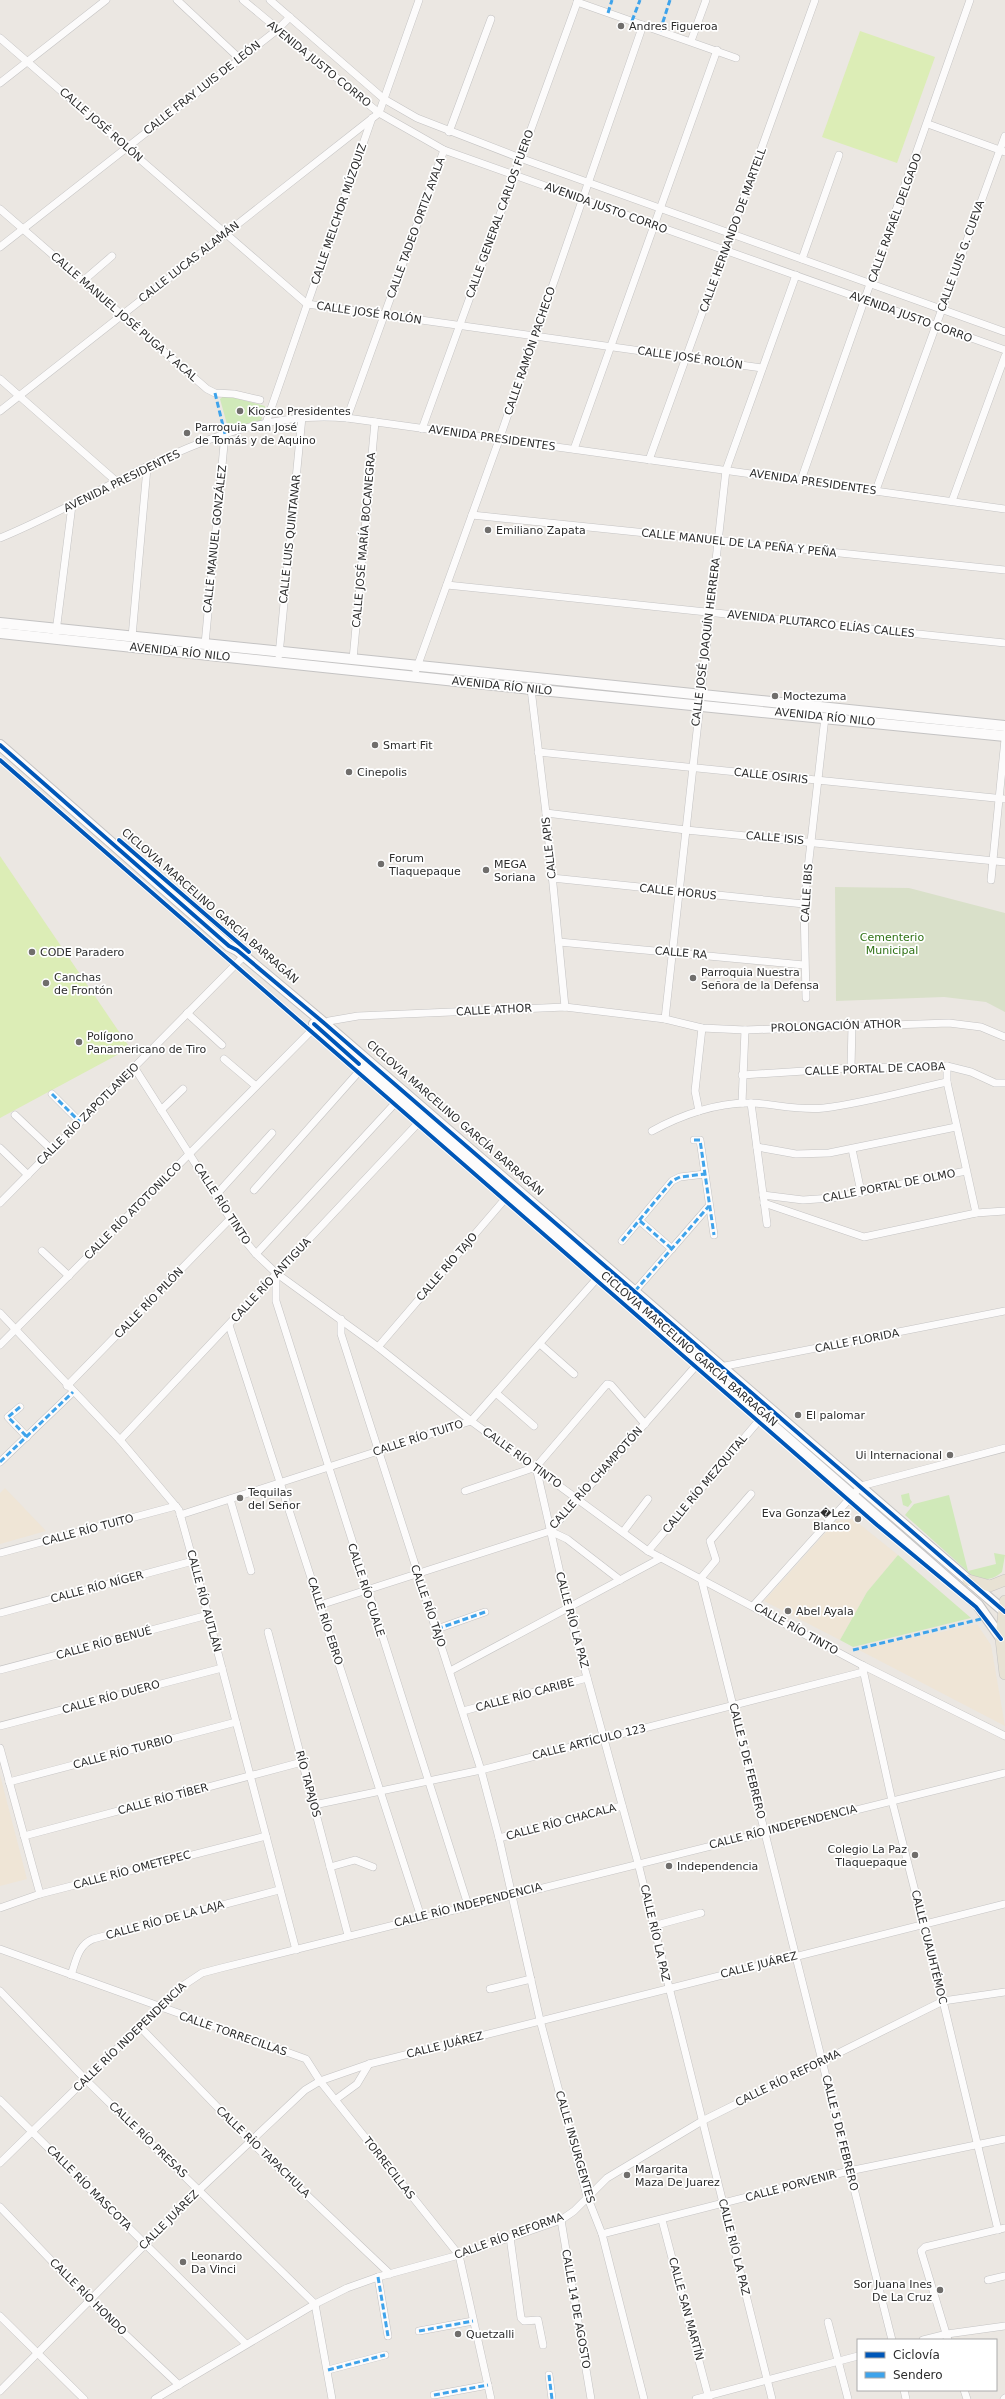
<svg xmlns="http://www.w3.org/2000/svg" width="1005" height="2399" font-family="'DejaVu Sans',sans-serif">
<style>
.education{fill:#efe5d6}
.green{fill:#d0e9b9}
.cemetery{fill:#d9e0c9}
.pitch{fill:#dcedb6}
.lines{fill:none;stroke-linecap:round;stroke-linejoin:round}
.minor-casing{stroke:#c4c3c3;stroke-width:8}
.secondary-casing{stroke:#c4c3c3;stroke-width:12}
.primary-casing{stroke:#c6c4c3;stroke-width:12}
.minor{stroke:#fcfbfb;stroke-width:7}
.secondary{stroke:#fcfbfb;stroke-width:10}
.primary{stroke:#e8e2d4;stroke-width:11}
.quiet{stroke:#3ea3eb;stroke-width:3;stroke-dasharray:6 3;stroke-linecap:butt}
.cycleway-casing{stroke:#fff;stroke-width:6}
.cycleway{stroke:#0057b8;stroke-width:4}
.poi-dot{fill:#706e6c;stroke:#fff;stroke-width:1.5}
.labels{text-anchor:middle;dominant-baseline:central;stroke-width:3.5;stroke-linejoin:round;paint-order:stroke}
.poi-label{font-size:11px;fill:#2d2d2d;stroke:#fff;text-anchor:start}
.street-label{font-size:11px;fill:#2d2d2d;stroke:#fff}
.park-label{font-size:11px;fill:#2f7215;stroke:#fff}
</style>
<rect width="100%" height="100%" fill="#ebe7e2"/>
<g class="education">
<polygon points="5,1488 46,1531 0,1544 0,1493"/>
<polygon points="853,1519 898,1555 867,1592 840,1640 764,1601 836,1521"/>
<polygon points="977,1624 991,1645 1005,1726 859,1650"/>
<polygon points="0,1775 27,1879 0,1886"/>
</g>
<g class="green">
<polygon points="225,395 265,406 261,421 228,428 220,399"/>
<polygon points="909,1493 910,1499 912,1502 908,1507 903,1505 901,1495"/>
<path d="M949 1495 968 1571 996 1564 994 1553 1005 1555 1002 1572C993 1580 986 1580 975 1578L905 1515 914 1504Z"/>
<polygon points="898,1555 971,1618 853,1647 840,1640 867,1592"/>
</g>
<polygon class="cemetery" points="835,887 909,888 1005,913 1005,1012 986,1002 944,997 836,1001"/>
<g class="pitch">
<polygon points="860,31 935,57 897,163 822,137"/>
<polygon points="0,856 130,1048 0,1118"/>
</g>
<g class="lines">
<g class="minor-casing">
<g id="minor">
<polyline points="177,0 240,59"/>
<polyline points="243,0 379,113 444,150 1005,350"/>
<polyline points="270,0 384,99 417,118 520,158 1005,332"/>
<polyline points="577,2 736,58"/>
<polyline points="0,38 307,304 762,368"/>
<polyline points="691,41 706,0"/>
<polyline points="0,83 106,0"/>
<polyline points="928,124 1005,152"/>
<polyline points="449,132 491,19"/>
<polyline points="0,209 207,389 215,393 234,394 260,400"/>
<polyline points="0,247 277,30 290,17"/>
<polyline points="802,259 839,155"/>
<polyline points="83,281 112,256"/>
<polyline points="0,379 117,482"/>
<polyline points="0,411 379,113 419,0"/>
<polyline points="347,418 444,150"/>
<polyline points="266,423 372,118"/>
<polyline points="422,429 578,0"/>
<polyline points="574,449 717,50"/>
<polyline points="649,460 815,0"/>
<polyline points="801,480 970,0"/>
<polyline points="876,490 1005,136"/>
<polyline points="952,501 1005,356"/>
<polyline points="472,515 1005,570"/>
<path d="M0 538C111 493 221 406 347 418L1005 509"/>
<polyline points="447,585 1005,643"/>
<polyline points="56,632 72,505"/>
<polyline points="132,637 147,468"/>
<polyline points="205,644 225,434"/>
<polyline points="279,655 302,417"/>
<polyline points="353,659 375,422"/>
<polyline points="416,670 499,440 643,25"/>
<polyline points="531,689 546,813 565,1007"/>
<polyline points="538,752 1005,799"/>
<polyline points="546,813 686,830 1005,862"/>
<polyline points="552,878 804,904"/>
<polyline points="991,880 1005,739"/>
<polyline points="559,942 804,965"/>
<polyline points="806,998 804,904 825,717"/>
<polyline points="187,1013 222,1045"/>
<polyline points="665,1019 726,470 796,275"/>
<polyline points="224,1059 256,1086"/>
<polyline points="947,1066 947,1082 976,1213"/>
<polyline points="134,1067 242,1237 256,1254 276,1273 378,1347 471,1421 648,1551 862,1665 1005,1736"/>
<polyline points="851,1068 852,1025"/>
<polyline points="742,1075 851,1068 947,1066 971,1072 995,1083 1005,1083"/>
<polyline points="52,1094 80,1122"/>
<polyline points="742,1103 745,1030"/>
<polyline points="751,1103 767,1224"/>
<polyline points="161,1110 183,1089"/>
<polyline points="699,1111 695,1091 702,1028"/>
<polyline points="15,1115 52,1150"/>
<path d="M652 1131C681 1115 718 1102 751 1103 776 1104 799 1111 824 1108 865 1103 906 1091 947 1082"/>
<polyline points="694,1140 700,1140 714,1235"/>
<polyline points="757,1147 796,1154 829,1153 956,1127"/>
<polyline points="0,1148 28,1175"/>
<polyline points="852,1149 861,1192"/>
<polyline points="254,1190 363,1067"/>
<polyline points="216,1195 272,1133"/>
<polyline points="763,1195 803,1200 832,1198 966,1171"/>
<polyline points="0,1203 244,956"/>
<polyline points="764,1203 864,1237 976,1213 1005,1211"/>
<polyline points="640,1221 672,1249"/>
<polyline points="622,1241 672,1181 680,1177 705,1174"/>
<polyline points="42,1251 69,1276"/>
<polyline points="256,1254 399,1099"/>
<polyline points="276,1273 276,1301 468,1905"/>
<polyline points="635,1291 709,1206"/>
<polyline points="0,1313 120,1440 179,1510 208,1615 296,1950"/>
<polyline points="341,1319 341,1334 481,1770 499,1838 540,2020 587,2196 602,2234 644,2399"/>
<polyline points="229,1325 421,1917"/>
<polyline points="540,1344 574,1374"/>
<polyline points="0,1345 311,1031 329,1021 358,1016 565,1007 665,1019 702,1028 745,1030 949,1023 981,1027 1005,1037"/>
<polyline points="378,1347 511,1192"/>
<polyline points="720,1367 1005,1311"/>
<polyline points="67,1386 230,1219"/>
<polyline points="496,1393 534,1426"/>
<polyline points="20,1407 8,1417 27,1437"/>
<polyline points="120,1440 422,1119"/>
<polyline points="0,1462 73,1392"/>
<polyline points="536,1467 568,1608 638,1863 772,2399"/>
<polyline points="536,1467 607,1384 611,1385 645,1424"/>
<polyline points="465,1491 536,1467"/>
<polyline points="230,1499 251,1571"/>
<polyline points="180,1515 471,1421 600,1275"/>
<polyline points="550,1531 567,1539 620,1580"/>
<polyline points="623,1532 648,1499"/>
<polyline points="648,1551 762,1417"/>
<polyline points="0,1553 176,1506"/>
<polyline points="701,1578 892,2340"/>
<polyline points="701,1578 716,1560 710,1541 751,1494"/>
<polyline points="320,1605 550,1531 702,1359"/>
<polyline points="753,1606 861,1486 1005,1448"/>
<polyline points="0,1613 193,1561"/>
<polyline points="437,1629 485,1612"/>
<polyline points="268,1632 348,1935"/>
<polyline points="862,1665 892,1801 943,2001 998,2230"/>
<polyline points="0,1670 208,1615"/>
<polyline points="450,1671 661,1558"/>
<polyline points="463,1711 587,1678"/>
<polyline points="0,1726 222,1668"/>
<polyline points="0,1748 40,1894"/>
<polyline points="9,1782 236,1722"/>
<polyline points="314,1805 481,1770 863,1672"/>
<polyline points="24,1836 302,1762"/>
<polyline points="499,1838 622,1806"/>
<polyline points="330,1867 355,1860 373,1867"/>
<polyline points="0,1908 40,1894 266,1836"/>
<polyline points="653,1926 701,1913"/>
<polyline points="0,1949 306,2059 320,2081 459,2255 491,2399"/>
<path d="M71 1975C76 1961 78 1945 93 1939L279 1890"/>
<polyline points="490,1989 531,1979"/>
<polyline points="0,1991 86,2080 315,2304 332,2399"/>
<polyline points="140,2027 251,2142 390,2274"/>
<polyline points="0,2100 246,2344"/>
<polyline points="335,2100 357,2084 369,2064"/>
<polyline points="0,2163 178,1989 202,1973 221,1968 1005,1773"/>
<polyline points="0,2207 90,2301 179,2385"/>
<polyline points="561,2220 591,2399"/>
<polyline points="662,2220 709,2399"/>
<polyline points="602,2234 849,2171 1005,2139"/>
<polyline points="510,2237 521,2318 524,2321 538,2320 543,2345"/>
<polyline points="378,2277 388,2336"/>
<polyline points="988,2280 1005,2276"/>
<polyline points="0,2316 84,2399"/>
<polyline points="828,2322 848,2399"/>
<polyline points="419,2331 473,2321"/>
<polyline points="923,2340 947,2334 1005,2326"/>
<polyline points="948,2340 921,2251 925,2247 1005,2228"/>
<polyline points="328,2370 385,2355"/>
<polyline points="549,2375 552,2399"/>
<polyline points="904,2390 906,2399"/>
<polyline points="964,2390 967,2399"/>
<polyline points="0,2391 199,2190 305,2090 320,2081 369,2064 1005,1904"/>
<polyline points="434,2395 488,2385"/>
<polyline points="155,2399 315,2304 347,2288 378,2277 459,2255 561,2220 574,2211 607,2178 702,2121 943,2001 1005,1992"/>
<polyline points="696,2399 858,2356"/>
<polyline points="1004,2399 1005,2398"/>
</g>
</g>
<g class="secondary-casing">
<g id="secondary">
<polyline points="0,623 1005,726"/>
<polyline points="0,633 531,689 1005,736"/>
<polyline points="0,745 229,946 237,950 324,1023 1005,1612"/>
<polyline points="314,1024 978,1605 1003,1641"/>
</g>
</g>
<g class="primary-casing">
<g id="primary">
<polyline points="968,1580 990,1586 1005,1580"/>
<polyline points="1005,1601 1001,1639 1005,1674"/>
</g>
</g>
<use href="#minor" class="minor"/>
<use href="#secondary" class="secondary"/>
<use href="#primary" class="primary"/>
<g class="quiet">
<polyline points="608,13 612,0"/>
<polyline points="632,21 640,0"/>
<polyline points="660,31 670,0"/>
<polyline points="215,393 225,434"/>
<polyline points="52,1094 80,1122"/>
<polyline points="694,1140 700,1140 714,1235"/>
<polyline points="640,1221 672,1249"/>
<polyline points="622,1241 672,1181 680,1177 705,1174"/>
<polyline points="635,1291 709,1206"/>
<polyline points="20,1407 8,1417 27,1437"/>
<polyline points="0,1462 73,1392"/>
<polyline points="437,1629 485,1612"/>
<polyline points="853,1650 981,1619"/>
<polyline points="378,2277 388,2336"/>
<polyline points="419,2331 473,2321"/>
<polyline points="328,2370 385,2355"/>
<polyline points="549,2375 552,2399"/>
<polyline points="434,2395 488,2385"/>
</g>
<g class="cycleway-casing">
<g id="cycleway">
<polyline points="0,745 229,946 237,950 324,1023 1005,1612"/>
<polyline points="0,760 877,1525 976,1607 1001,1639"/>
<polyline points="119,840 249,952"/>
<polyline points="314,1024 359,1064"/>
</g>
</g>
<use href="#cycleway" class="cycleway"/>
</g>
<g class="poi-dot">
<circle cx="621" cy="26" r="4"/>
<circle cx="240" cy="411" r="4"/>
<circle cx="187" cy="433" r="4"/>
<circle cx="488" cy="530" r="4"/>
<circle cx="775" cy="696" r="4"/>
<circle cx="375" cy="745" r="4"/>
<circle cx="349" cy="772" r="4"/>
<circle cx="381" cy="864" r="4"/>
<circle cx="486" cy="870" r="4"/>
<circle cx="32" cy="952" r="4"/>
<circle cx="693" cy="978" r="4"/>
<circle cx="46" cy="983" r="4"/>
<circle cx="79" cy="1042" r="4"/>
<circle cx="798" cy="1415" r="4"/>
<circle cx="950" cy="1455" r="4"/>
<circle cx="240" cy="1498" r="4"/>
<circle cx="858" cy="1519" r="4"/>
<circle cx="788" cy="1611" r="4"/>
<circle cx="915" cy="1855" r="4"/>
<circle cx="669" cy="1866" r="4"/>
<circle cx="627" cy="2175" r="4"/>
<circle cx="183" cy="2262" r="4"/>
<circle cx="940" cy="2290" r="4"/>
<circle cx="458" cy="2334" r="4"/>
</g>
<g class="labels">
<g class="poi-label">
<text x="629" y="26">Andres Figueroa</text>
<text x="248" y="411">Kiosco Presidentes</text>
<text x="195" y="427">Parroquia San José<tspan x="195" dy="13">de Tomás y de Aquino</tspan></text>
<text x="496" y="530">Emiliano Zapata</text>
<text x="783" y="696">Moctezuma</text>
<text x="383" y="745">Smart Fit</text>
<text x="357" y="772">Cinepolis</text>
<text x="389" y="858">Forum<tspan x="389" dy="13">Tlaquepaque</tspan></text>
<text x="494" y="864">MEGA<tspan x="494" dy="13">Soriana</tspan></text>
<text x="40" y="952">CODE Paradero</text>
<text x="701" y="972">Parroquia Nuestra<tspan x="701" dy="13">Señora de la Defensa</tspan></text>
<text x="54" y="977">Canchas<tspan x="54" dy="13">de Frontón</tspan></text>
<text x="87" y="1036">Polígono<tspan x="87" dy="13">Panamericano de Tiro</tspan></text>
<text x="806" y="1415">El palomar</text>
<text x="942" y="1455" text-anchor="end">Ui Internacional</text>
<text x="248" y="1492">Tequilas<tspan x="248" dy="13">del Señor</tspan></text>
<text x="850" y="1513" text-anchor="end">Eva Gonza�Lez<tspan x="850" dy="13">Blanco</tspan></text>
<text x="796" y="1611">Abel Ayala</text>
<text x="907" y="1849" text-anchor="end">Colegio La Paz<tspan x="907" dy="13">Tlaquepaque</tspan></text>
<text x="677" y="1866">Independencia</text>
<text x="635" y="2169">Margarita<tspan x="635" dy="13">Maza De Juarez</tspan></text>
<text x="191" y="2256">Leonardo<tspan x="191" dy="13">Da Vinci</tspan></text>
<text x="932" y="2284" text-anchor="end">Sor Juana Ines<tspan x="932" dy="13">De La Cruz</tspan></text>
<text x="466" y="2334">Quetzalli</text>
</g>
<g class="street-label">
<text transform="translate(319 64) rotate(39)">AVENIDA JUSTO CORRO</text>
<text transform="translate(202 88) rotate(-38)">CALLE FRAY LUIS DE LEÓN</text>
<text transform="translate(101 125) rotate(41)">CALLE JOSÉ ROLÓN</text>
<text transform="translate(606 208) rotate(20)">AVENIDA JUSTO CORRO</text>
<text transform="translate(339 214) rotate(-71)">CALLE MELCHOR MÚZQUIZ</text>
<text transform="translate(500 214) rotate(-70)">CALLE GENERAL CARLOS FUERO</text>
<text transform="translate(895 218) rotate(-70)">CALLE RAFAÉL DELGADO</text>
<text transform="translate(416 228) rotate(-70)">CALLE TADEO ORTIZ AYALA</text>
<text transform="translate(733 230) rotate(-70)">CALLE HERNANDO DE MARTELL</text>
<text transform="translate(961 256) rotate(-70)">CALLE LUIS G. CUEVA</text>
<text transform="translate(189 262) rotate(-38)">CALLE LUCAS ALAMÁN</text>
<text transform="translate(369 313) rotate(8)">CALLE JOSÉ ROLÓN</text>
<text transform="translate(124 317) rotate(41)">CALLE MANUEL JOSÉ PUGA Y ACAL</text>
<text transform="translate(911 317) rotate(20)">AVENIDA JUSTO CORRO</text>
<text transform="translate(530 351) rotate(-71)">CALLE RAMÓN PACHECO</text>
<text transform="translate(690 358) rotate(8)">CALLE JOSÉ ROLÓN</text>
<text transform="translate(492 438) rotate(8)">AVENIDA PRESIDENTES</text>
<text transform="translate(122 481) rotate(-26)">AVENIDA PRESIDENTES</text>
<text transform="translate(813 482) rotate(8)">AVENIDA PRESIDENTES</text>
<text transform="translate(215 539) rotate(-84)">CALLE MANUEL GONZÁLEZ</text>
<text transform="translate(290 539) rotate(-84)">CALLE LUIS QUINTANAR</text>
<text transform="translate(364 540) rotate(-85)">CALLE JOSÉ MARÍA BOCANEGRA</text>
<text transform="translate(739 543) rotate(6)">CALLE MANUEL DE LA PEÑA Y PEÑA</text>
<text transform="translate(821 624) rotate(6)">AVENIDA PLUTARCO ELÍAS CALLES</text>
<text transform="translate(706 642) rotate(-83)">CALLE JOSÉ JOAQUÍN HERRERA</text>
<text transform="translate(180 652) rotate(6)">AVENIDA RÍO NILO</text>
<text transform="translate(502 686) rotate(6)">AVENIDA RÍO NILO</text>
<text transform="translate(825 717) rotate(6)">AVENIDA RÍO NILO</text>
<text transform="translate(771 776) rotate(6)">CALLE OSIRIS</text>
<text transform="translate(775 838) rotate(5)">CALLE ISIS</text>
<text transform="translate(549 848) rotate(-96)">CALLE APIS</text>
<text transform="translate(678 892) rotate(6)">CALLE HORUS</text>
<text transform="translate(807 893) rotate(-86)">CALLE IBIS</text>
<text transform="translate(210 906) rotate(41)">CICLOVIA MARCELINO GARCÍA BARRAGÁN</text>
<text transform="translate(681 953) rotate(5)">CALLE RA</text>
<text transform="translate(494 1010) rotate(-3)">CALLE ATHOR</text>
<text transform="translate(836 1026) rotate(-2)">PROLONGACIÓN ATHOR</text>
<text transform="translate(875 1069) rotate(-2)">CALLE PORTAL DE CAOBA</text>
<text transform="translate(88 1114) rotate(-45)">CALLE RÍO ZAPOTLANEJO</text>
<text transform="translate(455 1118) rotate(41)">CICLOVIA MARCELINO GARCÍA BARRAGÁN</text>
<text transform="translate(889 1186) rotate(-11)">CALLE PORTAL DE OLMO</text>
<text transform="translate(222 1204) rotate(57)">CALLE RÍO TINTO</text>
<text transform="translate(133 1211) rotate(-45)">CALLE RÍO ATOTONILCO</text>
<text transform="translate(447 1267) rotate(-49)">CALLE RÍO TAJO</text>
<text transform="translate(271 1280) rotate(-47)">CALLE RÍO ANTIGUA</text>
<text transform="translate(149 1303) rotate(-46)">CALLE RÍO PILÓN</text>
<text transform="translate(857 1341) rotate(-11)">CALLE FLORIDA</text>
<text transform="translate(689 1349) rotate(41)">CICLOVIA MARCELINO GARCÍA BARRAGÁN</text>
<text transform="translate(418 1438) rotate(-18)">CALLE RÍO TUITO</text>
<text transform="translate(522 1458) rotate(36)">CALLE RÍO TINTO</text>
<text transform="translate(596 1478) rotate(-48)">CALLE RÍO CHAMPOTÓN</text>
<text transform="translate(705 1484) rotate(-50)">CALLE RÍO MEZQUITAL</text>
<text transform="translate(88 1530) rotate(-15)">CALLE RÍO TUITO</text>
<text transform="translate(97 1587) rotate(-15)">CALLE RÍO NÍGER</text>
<text transform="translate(366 1590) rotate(72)">CALLE RÍO CUALE</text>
<text transform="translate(204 1601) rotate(75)">CALLE RÍO AUTLÁN</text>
<text transform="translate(428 1606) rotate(71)">CALLE RÍO TAJO</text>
<text transform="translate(572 1620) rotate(75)">CALLE RÍO LA PAZ</text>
<text transform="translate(325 1621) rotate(72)">CALLE RÍO EBRO</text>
<text transform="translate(796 1629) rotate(29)">CALLE RÍO TINTO</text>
<text transform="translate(104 1643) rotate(-15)">CALLE RÍO BENUÉ</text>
<text transform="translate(525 1695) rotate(-15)">CALLE RÍO CARIBE</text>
<text transform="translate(111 1697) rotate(-15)">CALLE RÍO DUERO</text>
<text transform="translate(589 1742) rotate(-14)">CALLE ARTÍCULO 123</text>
<text transform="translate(123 1752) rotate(-15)">CALLE RÍO TURBIO</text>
<text transform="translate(747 1761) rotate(76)">CALLE 5 DE FEBRERO</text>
<text transform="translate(308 1784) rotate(75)">RÍO TAPAJOS</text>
<text transform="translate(163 1799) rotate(-15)">CALLE RÍO TÍBER</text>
<text transform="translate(561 1822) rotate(-15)">CALLE RÍO CHACALA</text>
<text transform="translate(783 1827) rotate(-14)">CALLE RÍO INDEPENDENCIA</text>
<text transform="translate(132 1870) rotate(-15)">CALLE RÍO OMETEPEC</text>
<text transform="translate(468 1905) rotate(-14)">CALLE RÍO INDEPENDENCIA</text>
<text transform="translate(165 1920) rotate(-15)">CALLE RÍO DE LA LAJA</text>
<text transform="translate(655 1933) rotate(77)">CALLE RÍO LA PAZ</text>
<text transform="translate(929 1947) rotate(76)">CALLE CUAUHTÉMOC</text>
<text transform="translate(759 1965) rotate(-14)">CALLE JUÁREZ</text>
<text transform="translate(233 2034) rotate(19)">CALLE TORRECILLAS</text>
<text transform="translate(130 2037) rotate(-44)">CALLE RÍO INDEPENDENCIA</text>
<text transform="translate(445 2045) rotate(-14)">CALLE JUÁREZ</text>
<text transform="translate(788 2078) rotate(-26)">CALLE RÍO REFORMA</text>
<text transform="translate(840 2133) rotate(76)">CALLE 5 DE FEBRERO</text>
<text transform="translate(148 2140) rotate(44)">CALLE RÍO PRESAS</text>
<text transform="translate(575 2147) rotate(74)">CALLE INSURGENTES</text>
<text transform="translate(263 2152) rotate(44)">CALLE RÍO TAPACHULA</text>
<text transform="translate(389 2168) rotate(52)">TORRECILLAS</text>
<text transform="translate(791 2186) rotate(-15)">CALLE PORVENIR</text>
<text transform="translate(89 2188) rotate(45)">CALLE RÍO MASCOTA</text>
<text transform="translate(169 2220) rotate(-45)">CALLE JUÁREZ</text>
<text transform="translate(509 2236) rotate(-20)">CALLE RÍO REFORMA</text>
<text transform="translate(734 2247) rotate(76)">CALLE RÍO LA PAZ</text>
<text transform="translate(88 2297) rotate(45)">CALLE RÍO HONDO</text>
<text transform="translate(576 2309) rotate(80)">CALLE 14 DE AGOSTO</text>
<text transform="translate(686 2309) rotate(75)">CALLE SAN MARTÍN</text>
</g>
<g class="park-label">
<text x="892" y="937">Cementerio<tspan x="892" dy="13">Municipal</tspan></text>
</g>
</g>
<rect x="857" y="2339" width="140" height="52" fill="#ffffff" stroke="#ababab"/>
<rect x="865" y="2352" width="20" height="6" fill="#0057b8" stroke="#ababab"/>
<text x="893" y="2359" font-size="12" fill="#2d2d2d">Ciclovía</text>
<rect x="865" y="2372" width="20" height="6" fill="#3ea3eb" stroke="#ababab"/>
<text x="893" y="2379" font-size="12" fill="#2d2d2d">Sendero</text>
</svg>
